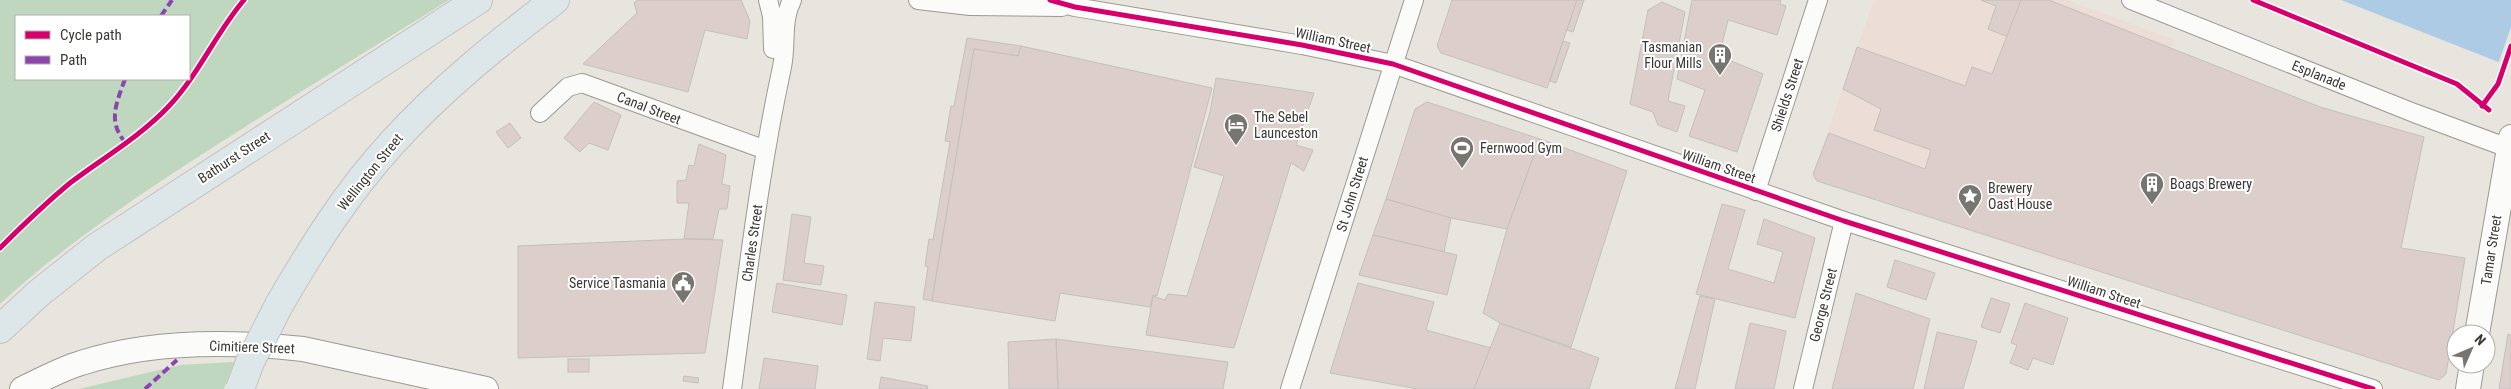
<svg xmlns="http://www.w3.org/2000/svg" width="2511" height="389" font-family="'Roboto Condensed',sans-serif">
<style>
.industrial{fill:#ecddd7}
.green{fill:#bfd7bf;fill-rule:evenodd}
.water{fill:#aecbe5}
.pier{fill:#e7e5de}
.building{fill:#dccfcb;stroke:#c3c0bc}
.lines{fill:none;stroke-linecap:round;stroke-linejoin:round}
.street-casing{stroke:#9b9994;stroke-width:20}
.secondary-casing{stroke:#9b9994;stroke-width:26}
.highway-casing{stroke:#c4c3bf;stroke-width:30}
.street{stroke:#fbfbfa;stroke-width:18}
.secondary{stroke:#fbfbfa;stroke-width:24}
.highway{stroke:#dde6e9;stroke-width:28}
.highway-bridge-casing{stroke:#c4c3bf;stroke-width:30;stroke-linecap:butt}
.highway-bridge{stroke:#dde6e9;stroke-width:28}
.quiet{stroke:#8e44ad;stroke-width:4;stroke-dasharray:8 4;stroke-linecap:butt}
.cycleway-casing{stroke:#fff;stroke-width:8}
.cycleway{stroke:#d6006c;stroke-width:5}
.labels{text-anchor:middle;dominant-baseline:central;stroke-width:4;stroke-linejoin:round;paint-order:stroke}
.street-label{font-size:14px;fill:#3b3935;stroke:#fff}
.poi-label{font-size:14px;fill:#3b3935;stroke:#fff;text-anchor:start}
</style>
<rect width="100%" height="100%" fill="#e7e5de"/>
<polygon class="industrial" points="1874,0 2067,0 2175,40 2076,266 1811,179"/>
<g class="green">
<path d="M0 0H449C367 51 285 101 204 153 133 199 62 247 0 304ZM16 16H189V79H16Z"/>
<polygon points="234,362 224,389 79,389 180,365"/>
</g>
<polygon class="water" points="2341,0 2511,0 2511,67"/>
<polygon class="pier" points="2511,27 2511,69 2498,64"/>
<g class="building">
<polygon points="637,0 741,0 750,21 747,39 705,30 688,92 583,64 637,13 634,3"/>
<polygon points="1452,0 1577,0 1547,88 1441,53 1437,46"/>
<polygon points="1577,0 1584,0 1573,32 1567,30"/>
<polygon points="1692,0 1781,0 1780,4 1786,6 1777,35 1728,20 1719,56 1763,74 1737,152 1689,136 1705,90 1677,79"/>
<polygon points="1981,0 2021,0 2008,37 1988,29 1996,6"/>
<polygon points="2021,0 2049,0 2320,107 2424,137 2401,248 2465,258 2446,374 2439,380 1817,181 1813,174 1829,133 1925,169 1931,150 1874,130 1881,109 1843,89 1857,47 1965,86 1972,67 1992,74"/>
<polygon points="1662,2 1685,12 1668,101 1685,106 1677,132 1658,125 1653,112 1630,104 1648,10"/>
<polygon points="967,38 1021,46 1018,56 974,49 932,301 923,299 928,267 925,266 929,239 933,240 950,142 945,141 951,106 954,106"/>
<polygon points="1563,41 1570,43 1556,83 1550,81"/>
<polygon points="1021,46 1212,88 1157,296 1153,295 1150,307 1060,293 1055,321 932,301 974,49 1018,56"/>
<polygon points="1216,78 1314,93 1296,145 1313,150 1304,171 1291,163 1234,348 1146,335 1153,296 1165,300 1168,294 1187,296 1224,176 1194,167 1210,112"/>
<polygon points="594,102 621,115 608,150 589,143 580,152 564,138"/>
<polygon points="1427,102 1540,139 1507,229 1451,218 1386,199 1415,109"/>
<polygon points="510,123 521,138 508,148 496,132"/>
<polygon points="1540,139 1627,171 1571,347 1500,323 1483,313 1507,229"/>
<polygon points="699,144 726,155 722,184 730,186 727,209 719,209 713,239 684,239 689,203 677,203 677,181 686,180 689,165 694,166"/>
<polygon points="1386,199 1451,218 1444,252 1373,235"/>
<polygon points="1722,204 1745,210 1728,269 1774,283 1783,252 1757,244 1764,219 1815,238 1795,318 1696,294"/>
<polygon points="792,214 811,217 804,263 824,266 821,285 783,280"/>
<polygon points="1373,235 1457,255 1447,295 1359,275"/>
<polygon points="684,239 723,240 705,353 518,358 518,246"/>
<polygon points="1895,260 1935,273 1926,300 1887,287"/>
<polygon points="777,283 847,295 842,325 772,312"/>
<polygon points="1358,283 1434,302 1426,330 1491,348 1474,389 1418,389 1330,373"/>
<polygon points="1856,293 1930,319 1913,389 1832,389"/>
<polygon points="1700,296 1715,299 1695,389 1675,389"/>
<polygon points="1991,298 2010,304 2000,333 1981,327"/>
<polygon points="875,302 915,307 911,341 883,338 880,361 867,359"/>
<polygon points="2025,303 2068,318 2053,365 2033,358 2028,370 2010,363 2017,345 2011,343"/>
<polygon points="1500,323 1599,358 1589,389 1474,389"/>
<polygon points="1750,323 1786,331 1774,389 1735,389"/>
<polygon points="1937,332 1977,341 1963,389 1924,389"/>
<polygon points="2508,334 2511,335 2511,389 2499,389"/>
<polygon points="1056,339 1228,362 1223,389 1058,389"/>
<polygon points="1056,339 1058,389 1009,389 1008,342"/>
<polygon points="764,358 818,366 815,389 759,389"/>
<rect x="568" y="359" width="21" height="13"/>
<polygon points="684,376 699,378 698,383 683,381"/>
<polygon points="881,377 928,386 927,389 879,389"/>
</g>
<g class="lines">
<g class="street-casing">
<g id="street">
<polyline points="768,0 772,16 773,49"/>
<polyline points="918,0 970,6 1062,7"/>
<polyline points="1050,0 1075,7 1302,45 1393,64 1844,221 2373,389"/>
<polyline points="2131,0 2414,113 2511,149"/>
<polyline points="540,113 568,87 582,83 766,150"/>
<polyline points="1756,191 1818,0"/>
<path d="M732 389C747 281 759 173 782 67 787 44 781 21 792 0"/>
<polyline points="1290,389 1414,0"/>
<polyline points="1803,389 1844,221"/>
</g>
</g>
<g class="secondary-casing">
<g id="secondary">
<polyline points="2477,334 2511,137"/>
<path d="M22 389C41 380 61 369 81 363 151 340 231 341 303 349L486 389"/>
<polyline points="2468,389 2472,364"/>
</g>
</g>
<g class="highway-casing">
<g id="highway">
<path d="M279 305C312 248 347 192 392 143 441 89 497 44 555 0"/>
<polyline points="0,329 39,293 97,247 478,0"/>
</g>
</g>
<use href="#street" class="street"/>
<use href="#secondary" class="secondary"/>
<use href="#highway" class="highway"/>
<g class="highway-bridge-casing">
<polyline id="highway-bridge" points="240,389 250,362 279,305"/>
</g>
<use href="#highway-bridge" class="highway-bridge"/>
<g class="quiet">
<polyline points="161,16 172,0"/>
<path d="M125 79C117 102 107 121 125 142"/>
<polyline points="145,389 177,360"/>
</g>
<g class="cycleway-casing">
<g id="cycleway">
<polyline points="1050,0 1075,7 1302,45 1393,64 1844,221 2373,389"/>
<polyline points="2253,0 2457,84 2489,110"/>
<polyline points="2482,106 2498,84 2511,46"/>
<path d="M0 248C22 226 46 203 70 183 103 158 141 136 169 106 199 74 216 33 244 0"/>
</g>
</g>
<use href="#cycleway" class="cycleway"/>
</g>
<defs>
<g id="building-pin" transform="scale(1.25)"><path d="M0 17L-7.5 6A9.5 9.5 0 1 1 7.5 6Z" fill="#777570" stroke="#fff"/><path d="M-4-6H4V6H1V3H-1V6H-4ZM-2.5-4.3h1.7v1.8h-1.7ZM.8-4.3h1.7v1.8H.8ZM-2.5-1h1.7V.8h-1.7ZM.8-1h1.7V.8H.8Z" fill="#fff"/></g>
<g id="hotel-pin" transform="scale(1.25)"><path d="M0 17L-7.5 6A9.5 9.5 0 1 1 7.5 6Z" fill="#777570" stroke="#fff"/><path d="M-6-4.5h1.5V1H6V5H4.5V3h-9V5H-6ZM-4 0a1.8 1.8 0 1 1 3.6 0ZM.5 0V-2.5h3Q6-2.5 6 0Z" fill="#fff"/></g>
<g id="stadium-pin" transform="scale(1.25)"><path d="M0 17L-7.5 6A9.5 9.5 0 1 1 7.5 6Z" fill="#777570" stroke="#fff"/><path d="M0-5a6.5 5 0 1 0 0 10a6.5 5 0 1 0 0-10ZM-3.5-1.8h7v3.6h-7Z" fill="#fff"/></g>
<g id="sight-pin" transform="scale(1.25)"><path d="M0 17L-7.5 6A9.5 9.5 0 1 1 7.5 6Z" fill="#777570" stroke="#fff"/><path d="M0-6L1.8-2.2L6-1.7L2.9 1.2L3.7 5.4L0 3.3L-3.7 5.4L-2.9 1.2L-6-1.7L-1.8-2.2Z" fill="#fff"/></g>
<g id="civic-pin" transform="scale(1.25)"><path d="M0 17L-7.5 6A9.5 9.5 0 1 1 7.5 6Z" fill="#777570" stroke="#fff"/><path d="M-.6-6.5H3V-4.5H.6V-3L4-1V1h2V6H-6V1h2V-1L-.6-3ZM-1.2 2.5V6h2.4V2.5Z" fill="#fff"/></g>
</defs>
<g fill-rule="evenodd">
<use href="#building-pin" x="1720" y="55"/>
<use href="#hotel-pin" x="1236" y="125"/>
<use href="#stadium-pin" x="1462" y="148"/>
<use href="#building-pin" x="2152" y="184"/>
<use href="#sight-pin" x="1970" y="196"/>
<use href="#civic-pin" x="683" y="283"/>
</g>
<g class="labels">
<g class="street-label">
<text transform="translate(1333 40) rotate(12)">William Street</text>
<text transform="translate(2319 75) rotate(22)">Esplanade</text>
<text transform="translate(1787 95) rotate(-72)">Shields Street</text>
<text transform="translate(649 108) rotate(21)">Canal Street</text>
<text transform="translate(234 157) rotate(-33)">Bathurst Street</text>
<text transform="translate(1719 166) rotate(19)">William Street</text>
<text transform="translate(370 172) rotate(-51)">Wellington Street</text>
<text transform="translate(1352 194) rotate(-73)">St John Street</text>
<text transform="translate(752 243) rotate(-82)">Charles Street</text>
<text transform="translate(2491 250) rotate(-81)">Tamar Street</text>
<text transform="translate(2104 292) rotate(18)">William Street</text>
<text transform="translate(1823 305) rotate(-76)">George Street</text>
<text transform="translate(252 347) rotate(2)">Cimitiere Street</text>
</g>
<g class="poi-label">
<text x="1702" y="47" text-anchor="end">Tasmanian<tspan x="1702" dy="16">Flour Mills</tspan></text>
<text x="1254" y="117">The Sebel<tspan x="1254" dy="16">Launceston</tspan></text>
<text x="1480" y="148">Fernwood Gym</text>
<text x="2170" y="184">Boags Brewery</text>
<text x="1988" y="188">Brewery<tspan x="1988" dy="16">Oast House</tspan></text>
<text x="666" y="283" text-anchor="end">Service Tasmania</text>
</g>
</g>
<rect x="15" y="15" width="175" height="65" fill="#ffffff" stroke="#b1b0ae"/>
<rect x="25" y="31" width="25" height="8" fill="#d6006c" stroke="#b1b0ae"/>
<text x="60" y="40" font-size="15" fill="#3b3935">Cycle path</text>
<rect x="25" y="56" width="25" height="8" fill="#8e44ad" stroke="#b1b0ae"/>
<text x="60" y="65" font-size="15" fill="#3b3935">Path</text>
<g transform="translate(2471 349) rotate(45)"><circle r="24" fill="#ffffff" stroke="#b1b0ae"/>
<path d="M0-4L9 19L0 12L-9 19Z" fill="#777570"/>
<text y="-8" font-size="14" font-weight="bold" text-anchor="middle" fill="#3b3935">N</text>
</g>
</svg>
